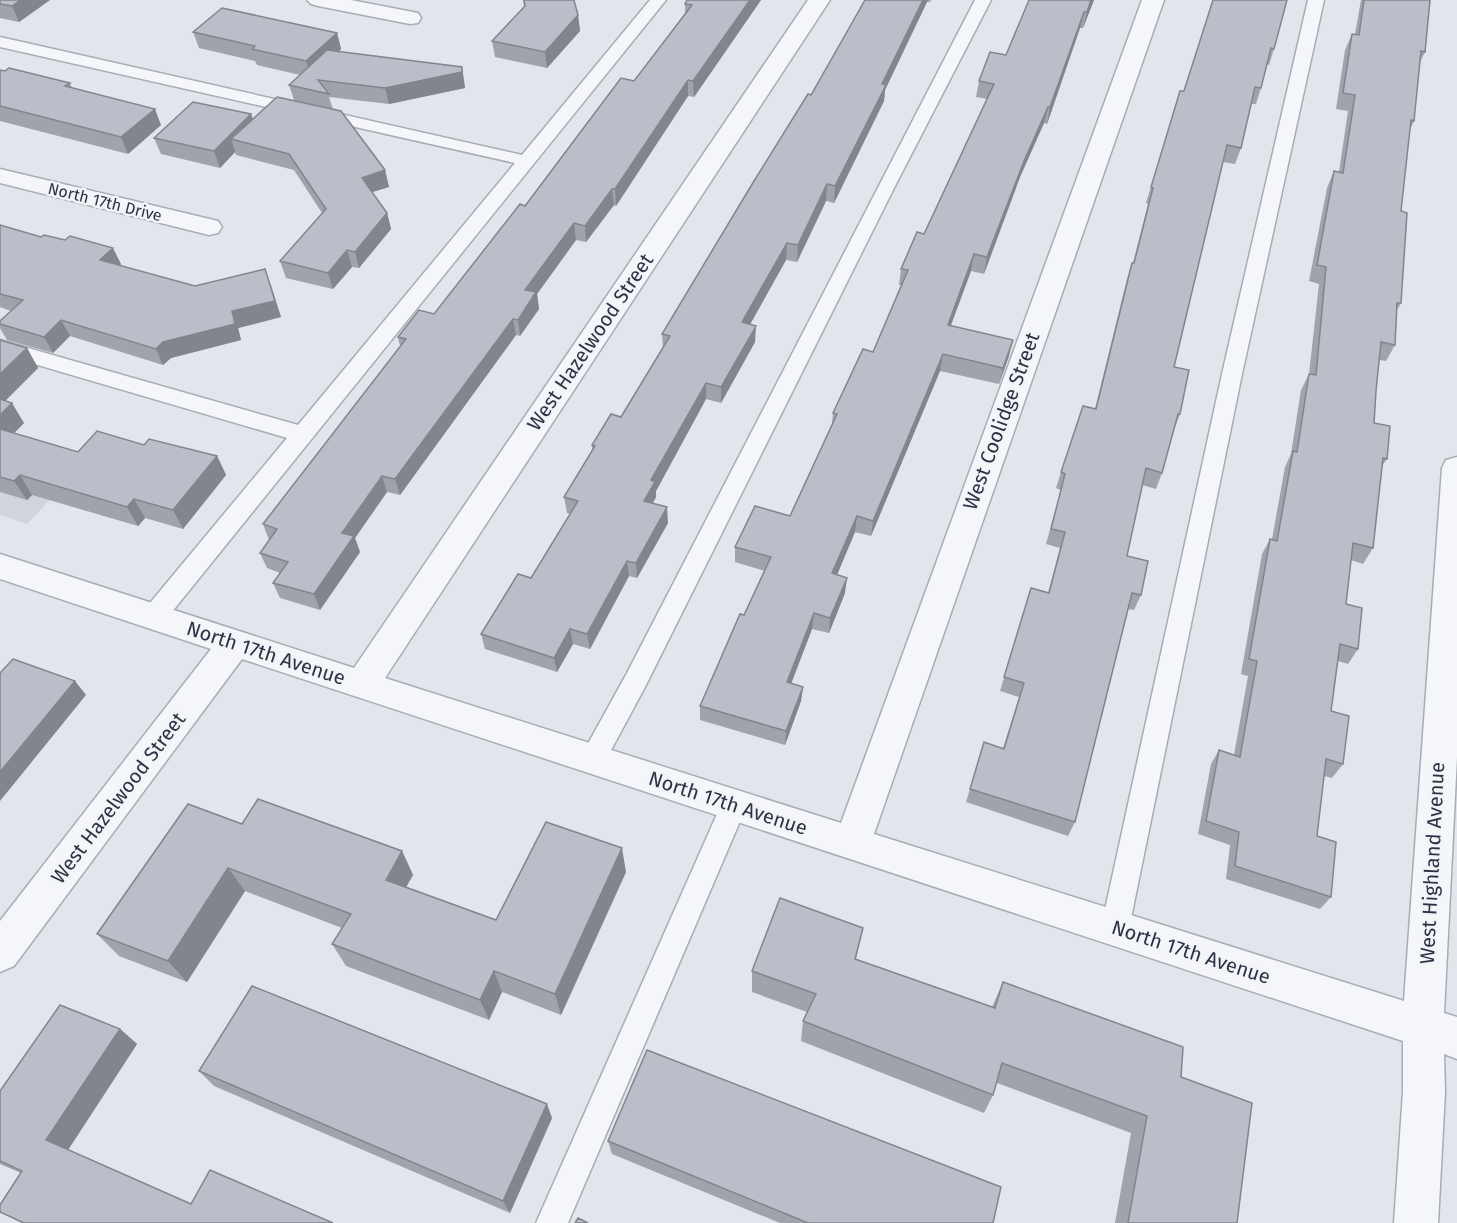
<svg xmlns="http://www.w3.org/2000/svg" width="1457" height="1223" font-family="'Fira Sans',sans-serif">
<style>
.built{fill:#d0d4dc}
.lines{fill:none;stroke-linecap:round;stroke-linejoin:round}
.lane-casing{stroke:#a7acb5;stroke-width:3}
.street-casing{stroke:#a7acb5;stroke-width:3}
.lane{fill:#f5f6f9;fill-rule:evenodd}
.street{fill:#f5f6f9;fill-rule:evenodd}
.wall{fill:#9fa3ac}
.shaded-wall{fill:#82858c}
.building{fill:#b9bec8;stroke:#82858c;stroke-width:1.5}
.labels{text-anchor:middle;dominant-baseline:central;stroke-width:5;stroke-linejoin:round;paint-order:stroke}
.far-street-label{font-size:16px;fill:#2a3343;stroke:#f2f4f8}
.street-label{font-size:20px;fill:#2a3343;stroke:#f2f4f8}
</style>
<rect width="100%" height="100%" fill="#e2e5eb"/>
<polygon class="built" points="0,459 81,467 27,524 0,515"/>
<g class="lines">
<g class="lane-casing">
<g id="lane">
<polygon points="650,0 666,0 163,623 154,626 145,623 142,616 145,609 287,438 0,354 0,340 298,425 515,163 0,47 0,37 522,155"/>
<polygon points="975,0 991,0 894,188 645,687 602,767 593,770 584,767 580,759 584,751 627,673"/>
<polygon points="1308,0 1324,0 1242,374 1129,928 1125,938 1115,941 1105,938 1101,928 1222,374"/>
<polygon points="734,793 743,797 747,805 568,1223 536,1223 721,805 725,797"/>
</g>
</g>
<g class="street-casing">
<g id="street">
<polygon points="307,0 351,0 418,13 421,18 418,23 410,24 318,6 311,4"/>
<polygon points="808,0 830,0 385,678 841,823 1142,0 1164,0 874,834 1404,1001 1442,468 1446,460 1457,457 1457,757 1444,1013 1457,1017 1457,1059 1444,1054 1445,1092 1438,1223 1394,1223 1403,1092 1403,1041 242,659 14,966 0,972 0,921 211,649 0,579 0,554 354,668"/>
<polygon points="0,169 218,221 222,227 218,233 209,235 0,183"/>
</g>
</g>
<use href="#lane" class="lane"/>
<use href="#street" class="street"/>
</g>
<g class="wall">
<polygon points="0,0 50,0 19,22 0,18"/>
<polygon points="523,0 574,0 578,15 580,31 547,68 495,57 492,41 524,7"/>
<polygon points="687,0 761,0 694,97 688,96 616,206 614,205 586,242 576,240 537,294 539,309 520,336 516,335 400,495 387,492 355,538 360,552 320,610 280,598 273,583 280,573 267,568 260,553 269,540 263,524 400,346 398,337 434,314 525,206 634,81 685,14 685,4"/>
<polygon points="865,0 931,0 930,2 927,2 885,90 884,101 834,203 826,201 797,262 786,260 750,324 755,342 721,403 706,399 656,491 656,497 653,503 668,523 637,578 629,576 590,649 573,644 557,672 485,649 481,634 531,578 570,514 567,513 564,497 592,450 592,445 621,417 663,348 662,334 811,95"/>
<polygon points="1029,0 1094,0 1083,28 1080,28 1047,124 1044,123 1020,177 984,274 971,271 951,325 1009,356 999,384 940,371 871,536 855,532 837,575 845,593 829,633 812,629 791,684 803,687 801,701 785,745 700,720 700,706 744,615 765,571 735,562 735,547 790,516 832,424 833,413 873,352 901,285 899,285 901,269 924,234 987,99 976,97 979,81 1006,55"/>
<polygon points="1213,0 1274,49 1269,65 1267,64 1261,88 1256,104 1251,104 1241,148 1235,164 1223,162 1174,367 1180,414 1174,430 1162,473 1156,489 1142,485 1127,556 1141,595 1134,610 1128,609 1075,822 1068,836 966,802 984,742 1003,748 1019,697 1000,691 1031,588 1048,593 1060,548 1046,544 1061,490 1056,488 1061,472 1095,409 1127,279 1132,263 1133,263 1148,204 1146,203 1180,91 1184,91"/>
<polygon points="1361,0 1430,0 1425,52 1420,62 1414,121 1410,130 1401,211 1401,303 1397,310 1395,345 1386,361 1379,360 1376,391 1374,423 1387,459 1382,466 1373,548 1363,564 1351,560 1346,604 1358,649 1348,664 1338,661 1331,711 1343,764 1332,778 1324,776 1317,836 1331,897 1320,909 1226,879 1230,845 1198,834 1211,764 1219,750 1234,755 1248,676 1241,674 1262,554 1270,539 1272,539 1285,467 1291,454 1301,390 1309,374 1319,284 1309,281 1327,188 1334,171 1339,172 1348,111 1336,109 1345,50 1352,34 1355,34"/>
<polygon points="193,32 337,33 341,49 338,52 462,67 465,88 389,104 329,97 333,109 385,170 389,187 372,192 387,213 391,229 359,268 352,267 333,289 286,278 280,261 322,213 294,170 236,155 235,152 220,168 161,154 154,138 251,114 253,119 294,100 289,85 300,75 257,65 255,61 199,48"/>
<polygon points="0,70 70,83 72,88 161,125 128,154 0,121"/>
<polygon points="0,225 121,264 119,266 195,286 271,285 281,317 238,328 241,340 171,358 163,365 70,336 53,353 7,340 0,328 0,321 11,311 0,307"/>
<polygon points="0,340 27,348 38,368 5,401 24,423 14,433 78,452 144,445 217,456 226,475 183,529 145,518 138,526 32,495 27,500 0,492"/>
<polygon points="242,824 402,851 413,875 406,887 496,920 626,872 561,1015 502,992 489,1020 346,966 332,944 342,928 245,891 187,982 119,956 97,934"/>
<polygon points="863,928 856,959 992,1007 1003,982 1181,1077 1237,1223 1115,1223 1131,1133 997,1083 993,1095 984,1113 801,1041 803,1021 807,1012 752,992 752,971"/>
<polygon points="120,1029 137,1044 68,1150 191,1204 333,1223 22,1223 0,1212 21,1173 0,1164 0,1091"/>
<polygon points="199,1071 552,1118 510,1213 214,1086"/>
<polygon points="608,1141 993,1223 780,1223 612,1154"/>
</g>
<g class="shaded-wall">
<polygon points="21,0 50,0 19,22 12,6"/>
<polygon points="750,0 761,0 694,97 693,81"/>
<polygon points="923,0 928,0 927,2 885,90 884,101 834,203 835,186 882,84"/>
<polygon points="1091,0 1094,0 1083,28 1087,12"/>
<polygon points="1084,12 1080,28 1047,124 1050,107"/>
<polygon points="578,15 580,31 547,68 545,52"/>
<polygon points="337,33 341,49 311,78 306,61"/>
<polygon points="462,67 465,88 389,104 385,88"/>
<polygon points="688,80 688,96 616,206 615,189"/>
<polygon points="1048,107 1044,123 1020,177 984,274 987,257 1024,161"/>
<polygon points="155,109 161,125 128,154 121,137"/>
<polygon points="251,114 257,131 231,139 235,152 220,168 214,151"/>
<polygon points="385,170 389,187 366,194 362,178"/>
<polygon points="827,184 826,201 797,262 798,245"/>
<polygon points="612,189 614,205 586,242 585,226"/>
<polygon points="387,213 391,229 359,268 355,252"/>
<polygon points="574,223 576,240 537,294 539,309 520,336 518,320 525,290"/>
<polygon points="787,243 786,260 742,339 742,322"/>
<polygon points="113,248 121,264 108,277 100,260"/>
<polygon points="347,250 352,267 333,289 328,273"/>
<polygon points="974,254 971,271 945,341 948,325"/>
<polygon points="265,269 281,317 238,328 241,340 171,358 163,365 156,349 163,342 232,311"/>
<polygon points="513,319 516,335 400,495 395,479"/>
<polygon points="61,320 70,336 53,353 44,337"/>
<polygon points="756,326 755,342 721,403 721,387"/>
<polygon points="1013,340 1009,356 999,384 1003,368"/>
<polygon points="27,348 38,368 0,406 0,374"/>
<polygon points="943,354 940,371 871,536 873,521"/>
<polygon points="706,383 706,399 656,491 656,497 645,516 644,501 651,480"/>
<polygon points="12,403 24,423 1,446 0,444 0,415"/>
<polygon points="217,456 226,475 183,529 173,510"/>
<polygon points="20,475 32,495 27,500 14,481"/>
<polygon points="382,476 387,492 355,538 360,552 320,610 314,594 342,533"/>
<polygon points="134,499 145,518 138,526 127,507"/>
<polygon points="667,507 668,523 637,578 636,563"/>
<polygon points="857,516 855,532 831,589 832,573"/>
<polygon points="627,561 629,576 590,649 587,634"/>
<polygon points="847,578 845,593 829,633 830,618"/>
<polygon points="814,613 812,629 786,697 787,682"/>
<polygon points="570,629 573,644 557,672 554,658"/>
<polygon points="75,681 86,695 0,801 0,772"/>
<polygon points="803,687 801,701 785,745 786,731"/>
<polygon points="622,848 626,872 561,1015 555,994"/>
<polygon points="402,851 413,875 397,903 386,880"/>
<polygon points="228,868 245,891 187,982 168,961"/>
<polygon points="494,971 502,992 489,1020 480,1000"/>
<polygon points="120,1029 137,1044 66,1153 46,1140"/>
<polygon points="547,1104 552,1118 510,1213 503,1201"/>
</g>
<g class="building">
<polygon points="0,0 21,0 12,6 0,4"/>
<polygon points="524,0 574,0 578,15 545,52 492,41 525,6"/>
<polygon points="687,0 750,0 693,81 688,80 615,189 612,189 585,226 574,223 525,290 536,292 518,320 513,319 395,479 382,476 342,533 354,536 314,594 273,583 288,562 260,553 277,529 263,524 406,339 398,337 419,310 434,314 520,204 525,206 621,78 634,81 692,5 685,4"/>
<polygon points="865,0 923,0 882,84 886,85 835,186 827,184 798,245 787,243 742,322 756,326 721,387 706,383 651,480 655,482 644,501 667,507 636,563 627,561 587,634 570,629 554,658 481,634 518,574 531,578 578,501 564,497 595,446 592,445 611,414 621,417 670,336 662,334 754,181 808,94 811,95"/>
<polygon points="1029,0 1091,0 1087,12 1084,12 1050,107 1048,107 1024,161 987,257 974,254 948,325 1013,340 1003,368 943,354 873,521 857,516 832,573 847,578 830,618 814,613 787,682 803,687 786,731 700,706 740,614 744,615 771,557 735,547 755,506 790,516 837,414 833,413 863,349 873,352 908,270 901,269 917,232 924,234 994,84 979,81 990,52 1006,55"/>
<polygon points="1213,0 1287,0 1274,49 1271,48 1261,88 1255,87 1241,148 1227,145 1174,367 1189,370 1180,414 1178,414 1162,473 1146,468 1127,556 1148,561 1141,595 1132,593 1075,822 970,789 984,742 1004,749 1024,683 1004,677 1031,588 1049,593 1065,532 1051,529 1065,474 1061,472 1083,406 1096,409 1132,263 1134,263 1153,188 1151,187 1180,91 1184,91"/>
<polygon points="1364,0 1430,0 1425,52 1421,51 1414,121 1411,120 1401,211 1407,213 1401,303 1397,303 1395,345 1381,342 1376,391 1374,423 1390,426 1387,459 1383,458 1373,548 1353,543 1346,604 1362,608 1358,649 1340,644 1331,711 1349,716 1343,764 1326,759 1317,836 1336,842 1331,897 1235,866 1239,832 1206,821 1219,750 1240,757 1257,661 1249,659 1270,539 1277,541 1293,451 1297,452 1309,374 1316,375 1326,267 1317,265 1334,171 1343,173 1355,95 1343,93 1352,34 1359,35"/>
<polygon points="222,8 337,33 306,61 252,49 255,46 193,32"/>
<polygon points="327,50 462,67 462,72 385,88 318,80 329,94 289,85"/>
<polygon points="9,68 70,83 65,86 155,109 121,137 0,106 0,70 5,71"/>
<polygon points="277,97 341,111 385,170 362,178 387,213 355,252 347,250 328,273 280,261 326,209 289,154 231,139"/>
<polygon points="193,102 251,114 214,151 154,138"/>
<polygon points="0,225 41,237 44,235 65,240 70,236 113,248 100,260 195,286 265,269 275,301 232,311 235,324 163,342 156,349 61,320 44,337 0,324 0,321 23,300 0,294"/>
<polygon points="0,340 27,348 0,374"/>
<polygon points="0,399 12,403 0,415"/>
<polygon points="0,429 78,452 97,431 144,445 149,439 217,456 173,510 134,499 127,507 20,475 14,481 0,477"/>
<polygon points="13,659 75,681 0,772 0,673"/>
<polygon points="258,799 402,851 386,880 496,920 546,822 622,848 555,994 494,971 480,1000 332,944 351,914 228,868 168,961 97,934 188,804 242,824"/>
<polygon points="780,898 863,928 855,959 995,1008 1003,982 1183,1047 1181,1077 1252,1103 1237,1223 1128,1223 1147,1116 1002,1063 993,1095 803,1021 816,994 752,971"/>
<polygon points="252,986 547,1104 503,1201 199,1071"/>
<polygon points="60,1005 120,1029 46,1140 191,1204 210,1170 333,1223 24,1223 0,1212 0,1205 22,1171 0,1161 0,1091"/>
<polygon points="647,1050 1001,1187 993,1223 808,1223 608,1141"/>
<polygon points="578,1218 588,1223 575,1223"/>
</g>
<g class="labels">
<g class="far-street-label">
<text transform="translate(105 202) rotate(14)">North 17th Drive</text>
</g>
<g class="street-label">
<text transform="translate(590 342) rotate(-56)">West Hazelwood Street</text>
<text transform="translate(1001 421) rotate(-70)">West Coolidge Street</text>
<text transform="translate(266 653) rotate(18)">North 17th Avenue</text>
<text transform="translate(118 798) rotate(-53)">West Hazelwood Street</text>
<text transform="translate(728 803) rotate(18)">North 17th Avenue</text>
<text transform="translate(1432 863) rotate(-87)">West Highland Avenue</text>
<text transform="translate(1191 952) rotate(18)">North 17th Avenue</text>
</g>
</g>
</svg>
